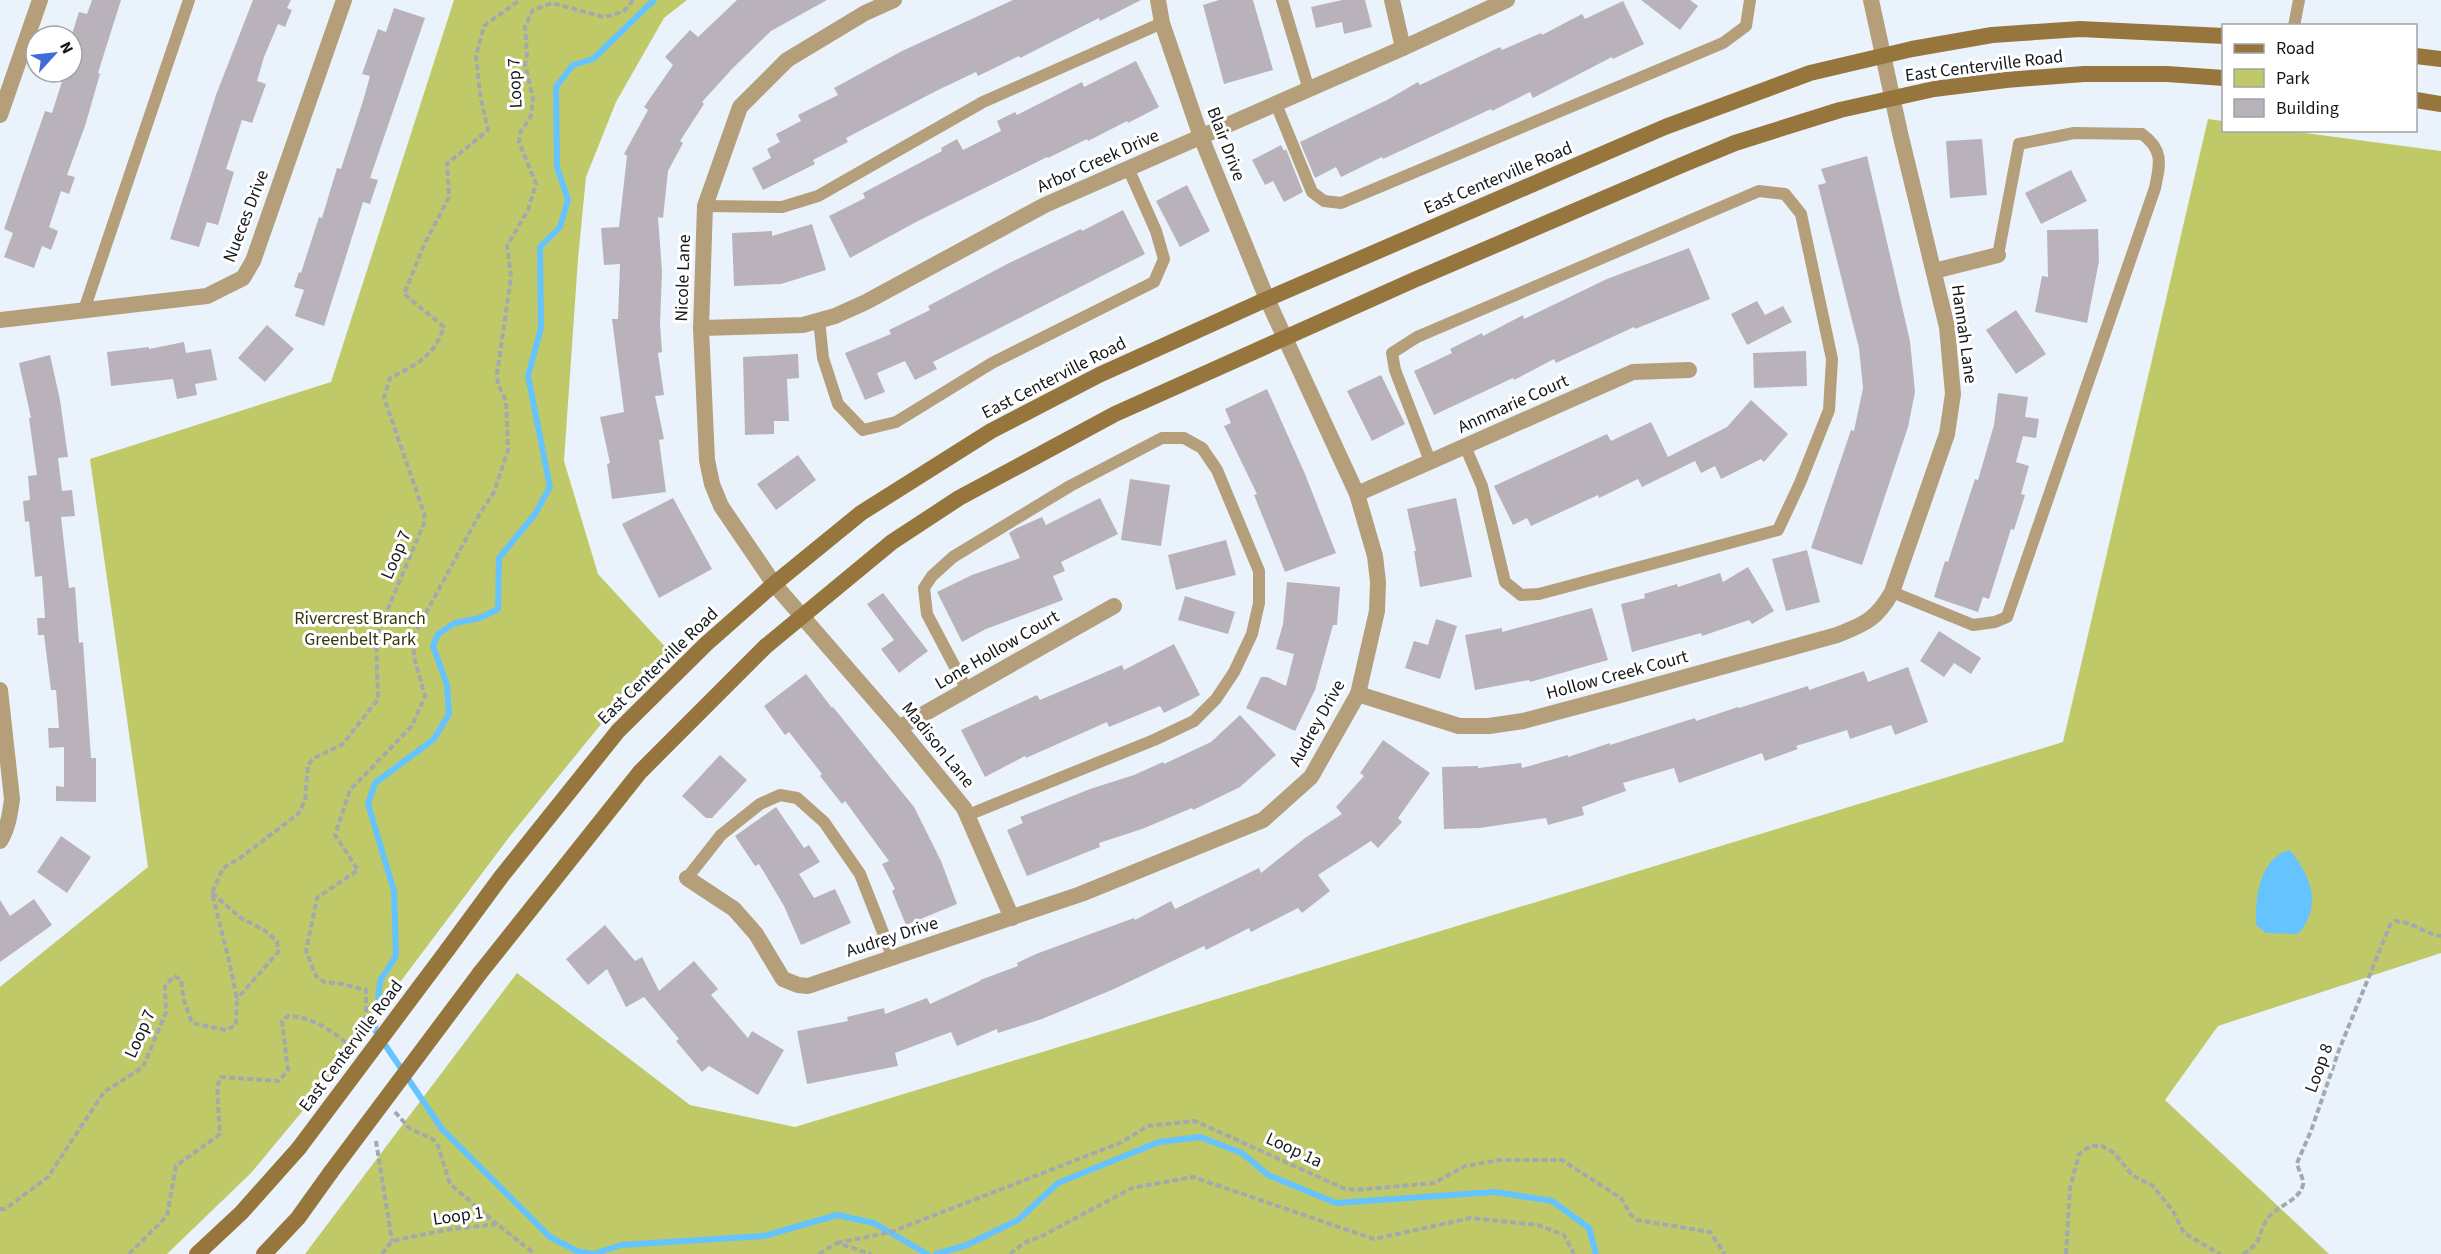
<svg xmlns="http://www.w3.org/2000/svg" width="2441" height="1254" font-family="'Source Sans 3',sans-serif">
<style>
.green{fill:#c0c967}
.water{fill:#65c3ff}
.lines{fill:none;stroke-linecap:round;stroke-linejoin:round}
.stream{stroke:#65c3ff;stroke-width:6}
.building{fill:#b9b2bb}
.path{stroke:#a2a9af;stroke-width:4;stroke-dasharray:6 3;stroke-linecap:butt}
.service{stroke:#b59f7b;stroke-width:12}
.minor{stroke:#b59f7b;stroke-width:16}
.secondary{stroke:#97763e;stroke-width:16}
.secondary-bridge{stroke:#97763e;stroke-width:16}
.labels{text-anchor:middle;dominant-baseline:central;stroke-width:6;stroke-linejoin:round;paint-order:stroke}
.street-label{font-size:18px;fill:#15181b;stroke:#fff}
.park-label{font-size:18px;fill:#36390f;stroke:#fff}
</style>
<rect width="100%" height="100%" fill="#eaf3fb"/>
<g class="green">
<polygon points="454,0 687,0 664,18 616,102 586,177 578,259 564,461 598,574 670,652 602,723 510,836 310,1102 251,1173 167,1254 0,1254 0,987 148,867 90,459 331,382"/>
<polygon points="2208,119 2223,121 2224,130 2290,131 2441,151 2441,953 2218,1026 2165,1100 2329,1254 305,1254 517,973 690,1105 795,1127 2063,742"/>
</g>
<path class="water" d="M2290 850C2311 877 2323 905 2298 934L2266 933 2256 925C2255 898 2259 858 2290 850Z"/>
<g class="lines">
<g class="stream">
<polyline points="592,1254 577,1251 550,1237 442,1129 375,1030 380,981 396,956 394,891 368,804 375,783 434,739 449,714 447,685 433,646 438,634 455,623 480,618 498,609 499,558 535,514 550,487 528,376 541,328 540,247 560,227 568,200 557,167 556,87 573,65 593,59 654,0"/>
<polyline points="593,1254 621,1245 764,1236 837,1215 874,1223 927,1254"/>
<polyline points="936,1254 967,1245 1018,1220 1058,1183 1159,1142 1200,1137 1242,1153 1268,1175 1336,1203 1495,1192 1552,1201 1589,1228 1596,1254"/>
</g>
</g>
<g class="building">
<polygon points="92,0 121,0 98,73 100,74 85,126 67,175 75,177 69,194 61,191 49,227 58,231 51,250 42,246 34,268 4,257 13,233 4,229 45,111 52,113 65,72 72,72 72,34 79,12 87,14"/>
<polygon points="253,0 291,0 287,8 292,10 285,27 278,24 264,57 257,81 266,84 252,123 242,120 226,169 234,172 218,225 207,222 199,247 170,239 216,95"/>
<polygon points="737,0 827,0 771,31 732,69 702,102 704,104 680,141 683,143 668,171 663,218 658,217 662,271 660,324 662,352 658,353 664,395 655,396 664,439 659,440 666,492 612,499 607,464 610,463 600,417 624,412 612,319 618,319 620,264 604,265 601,228 619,227 627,156 624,154 648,110 644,107 673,65 665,57 690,30 698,37"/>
<polygon points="1013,0 1141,0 1100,21 1099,18 1020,58 1019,56 978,76 976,72 938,90 846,138 848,142 813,160 815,164 763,190 752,168 771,158 767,149 780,142 776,134 801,121 798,115 838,95 834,88 902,51"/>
<polygon points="1219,0 1253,0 1273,70 1224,84 1203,5"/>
<polygon points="1342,0 1365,0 1372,27 1344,34 1342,22 1316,28 1311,7"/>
<polygon points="1641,0 1690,0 1698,6 1680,30"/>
<polygon points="1623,1 1644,44 1613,59 1612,57 1533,98 1530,92 1492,111 1491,109 1383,159 1382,157 1341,177 1336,167 1315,178 1300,142 1387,100 1418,82 1420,85 1500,47 1502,50 1541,33 1542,35 1582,14 1585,19"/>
<polygon points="394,8 425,18 370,178 378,180 370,204 363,202 324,326 295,316 304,290 294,287 299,272 301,273 319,217 322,218 337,168 341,169 363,101 370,76 362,74 368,57 378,29 386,32"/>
<polygon points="1136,61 1159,107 1128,123 1127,121 1088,141 1087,139 1048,158 1047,157 918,221 850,258 829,216 865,198 863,193 942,151 941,148 957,139 963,150 1001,131 997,121 1015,112 1017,115 1082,82 1084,87"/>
<polygon points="1982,139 1987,195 1950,198 1946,141"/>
<polygon points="1281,145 1284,151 1286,149 1303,192 1284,202 1273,181 1265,185 1252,160"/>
<polygon points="1867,156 1910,341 1915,392 1908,427 1862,565 1811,548 1851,430 1854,431 1863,388 1859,348 1818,185 1826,183 1821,169"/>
<polygon points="2071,170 2087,201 2041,224 2025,193"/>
<polygon points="1187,185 1210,231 1180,247 1156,201"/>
<polygon points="1123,210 1145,254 933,362 937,369 915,380 905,361 877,373 885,392 865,400 845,353 891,334 889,330 930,310 928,306 1009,263 1081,229 1082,231"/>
<polygon points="812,224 826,270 781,284 734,286 732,233 772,231 772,236"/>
<polygon points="2098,229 2099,261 2087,323 2035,312 2042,276 2048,277 2047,230"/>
<polygon points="1689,248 1710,299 1635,329 1634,327 1556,363 1554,359 1514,380 1513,378 1434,415 1414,371 1452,353 1450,349 1482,333 1483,336 1523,315 1524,319 1607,279"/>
<polygon points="1757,301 1765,315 1783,306 1792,322 1747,345 1731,314"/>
<polygon points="2016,310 2046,354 2016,374 1986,330"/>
<polygon points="267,325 294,349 265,382 238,358"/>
<polygon points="184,342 186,353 211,349 217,380 195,384 197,395 177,399 173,379 111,386 107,352 149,347 149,349"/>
<polygon points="1806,351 1807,386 1754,388 1753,353"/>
<polygon points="798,354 799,378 787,379 789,421 774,421 774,434 745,435 743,357"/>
<polygon points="50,355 60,400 68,457 58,458 62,491 72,490 75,516 61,517 69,588 75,587 79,643 83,642 91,758 96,758 96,802 56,801 56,786 64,787 64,747 49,748 48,728 59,728 56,690 51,690 44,635 38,635 37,618 45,618 42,576 35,577 29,521 25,522 23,501 30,500 28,476 37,475 29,418 31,418 19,363"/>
<polygon points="1381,375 1405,424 1372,441 1347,391"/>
<polygon points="1267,389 1305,474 1336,553 1285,572 1254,495 1257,494 1224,426 1231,423 1225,409"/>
<polygon points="1998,393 2028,397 2025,417 2039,419 2036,438 2023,436 2016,462 2029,466 2021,494 2025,495 2014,530 2011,529 1989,599 1983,597 1978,612 1934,597 1945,561 1948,562 1975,479 1978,480 1994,425"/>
<polygon points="1751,400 1788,434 1764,462 1761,459 1721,479 1715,466 1701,473 1695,461 1642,487 1638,479 1599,498 1598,495 1531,526 1527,518 1513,525 1494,486 1607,434 1611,441 1651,422 1668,457 1727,427"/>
<polygon points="798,455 816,480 776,510 757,484"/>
<polygon points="1130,479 1170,485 1161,546 1121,540"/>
<polygon points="673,498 712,569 659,598 622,524"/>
<polygon points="1100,498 1118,534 1061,562 1065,571 1053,576 1063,600 986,629 962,642 937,592 972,575 1020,558 1009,533 1015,529 1042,517 1046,525"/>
<polygon points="1456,498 1472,577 1420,587 1414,551 1416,551 1407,509"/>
<polygon points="1226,540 1236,575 1176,590 1168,555"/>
<polygon points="1807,550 1820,602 1786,611 1772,559"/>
<polygon points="1748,567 1774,611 1752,624 1749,620 1702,636 1701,633 1632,652 1621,604 1645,598 1644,594 1677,584 1678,587 1720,573 1723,582"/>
<polygon points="1287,582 1340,587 1337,625 1333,625 1315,690 1295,731 1246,708 1261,677 1267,677 1286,686 1294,654 1276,649 1283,624"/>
<polygon points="883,593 928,651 899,673 881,649 894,640 867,604"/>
<polygon points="1185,596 1235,612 1228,634 1178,620"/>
<polygon points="1592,608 1608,660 1530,682 1529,680 1475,690 1465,635 1502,628 1502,632"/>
<polygon points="1436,619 1457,626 1440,679 1405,668 1414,641 1428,645"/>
<polygon points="1939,631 1981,658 1971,674 1954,663 1944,677 1920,661"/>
<polygon points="1174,644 1200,695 1164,713 1160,706 1109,727 1107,722 1026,758 1025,756 985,777 961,730 1037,695 1040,700 1122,665 1124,670"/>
<polygon points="1908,667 1928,722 1895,735 1891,725 1850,739 1847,730 1796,746 1798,749 1765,761 1762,753 1679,783 1674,768 1623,783 1626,791 1582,807 1584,815 1548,825 1546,818 1480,828 1444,829 1442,767 1478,766 1478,768 1521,763 1522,768 1568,755 1568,757 1610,743 1610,745 1695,718 1696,721 1738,707 1739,708 1808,686 1809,690 1864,671 1868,682"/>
<polygon points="806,674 832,708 833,707 914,807 941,861 957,904 906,925 892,891 895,889 882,864 889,861 845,801 842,804 820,776 822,774 789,732 785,735 764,706"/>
<polygon points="1240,715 1276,755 1240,787 1193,810 1192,808 1142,829 1099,843 1100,847 1027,876 1007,830 1023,823 1020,817 1090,789 1134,775 1163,762 1164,764 1211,742"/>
<polygon points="1383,740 1430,773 1398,818 1402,822 1378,848 1371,841 1318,875 1330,891 1302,913 1298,908 1251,932 1249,928 1206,950 1204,946 1114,989 1042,1019 998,1033 997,1029 957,1046 951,1032 895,1053 898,1066 807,1084 797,1031 848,1021 847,1017 884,1008 885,1014 927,998 930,1004 980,981 980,980 1018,966 1017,963 1036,954 1134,918 1135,920 1171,901 1175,909 1259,868 1261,873 1305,838 1342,814 1336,807 1364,776 1360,773"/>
<polygon points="720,755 747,780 712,818 706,818 682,796"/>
<polygon points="776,807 804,848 809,845 820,862 799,874 814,898 835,889 851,923 801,945 784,906 759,864 755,866 735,836"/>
<polygon points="61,836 91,857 67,893 37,872"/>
<polygon points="34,899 52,925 0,962 0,900 10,916"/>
<polygon points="605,925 635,961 642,957 659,991 694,961 718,989 711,995 748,1038 752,1031 784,1050 758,1095 709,1066 702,1072 676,1041 679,1039 644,997 626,1007 607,969 588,985 566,959"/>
</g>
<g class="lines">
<g class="path">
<polyline points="212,893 241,918 264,930 277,941 278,952 237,999"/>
<polyline points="366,1030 366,990 342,984 324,982 316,976 306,951 317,898 358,870 335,835 350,790 412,726 425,696 415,661 412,639 479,515 494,492 508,450 506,401 498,384 497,374 511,277 507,246 528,210 536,184 519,142 520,133 531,116 533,98 525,64 527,55 525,26 533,10 552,3 604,17 623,12 633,0"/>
<polyline points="395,1112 410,1129 431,1138 437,1143 450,1184 497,1224"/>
<polyline points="376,1141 392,1241"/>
<path d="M0 1209H5L48 1177 104 1092 143 1067 166 1012 165 986 174 976 181 980 184 1001 192 1023 226 1030 236 1025 237 999 230 965 212 893 223 868 240 858 298 814 305 801 308 765 314 758 343 744 378 699 376 637 425 521 424 513 384 398 390 378C417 364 434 357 444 327L404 294 424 245 449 197 447 164 488 130 480 94 476 56 484 26 520 0"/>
<polyline points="837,1243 891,1232 1120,1143 1148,1126 1195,1121 1343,1188 1356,1190 1434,1183 1465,1166 1500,1160 1562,1160 1621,1198 1631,1215 1637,1220 1710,1232 1725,1254"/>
<path d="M129 1254 167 1216 176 1166 220 1134 217 1087 221 1077 279 1081 288 1070 282 1021 288 1016C314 1017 336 1033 354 1050"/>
<polyline points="382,1254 392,1241 445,1230 497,1224 535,1254"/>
<polyline points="819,1254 837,1243 871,1254"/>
<polyline points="1010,1254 1024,1243 1044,1235 1132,1188 1193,1177 1374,1239 1471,1218 1538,1225 1564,1235 1574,1254"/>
<polyline points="2066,1254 2070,1188 2079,1154 2090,1146 2102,1146 2114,1153 2133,1176 2152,1185 2173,1211 2184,1233 2220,1254"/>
<path d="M2243 1254C2266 1240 2256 1233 2269 1217 2278 1205 2298 1202 2303 1185 2304 1178 2298 1170 2297 1163L2311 1131 2339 1050 2390 925 2395 921C2411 921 2425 934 2441 936"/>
</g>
<g class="service">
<polyline points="1282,0 1309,90"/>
<polyline points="2294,26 2299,0"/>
<polyline points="1276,104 1312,192 1324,201 1341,203 1723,43 1746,26 1750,0"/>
<polyline points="705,206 782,207 818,196 983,102 1162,23"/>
<polyline points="84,310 189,0"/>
<polyline points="819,320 823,358 838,404 863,430 896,422 992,363 1154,282 1164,259 1156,231 1128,168"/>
<polyline points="1430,461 1395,370 1392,353 1417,337 1759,191 1785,194 1801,214 1832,359 1829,410 1800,483 1778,530 1539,594 1521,595 1505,582 1482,486 1465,446"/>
<path d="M1892 592 1973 625 1995 622 2007 617 2155 188C2160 164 2164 150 2142 134L2074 133 2019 144 1998 255"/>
<polyline points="967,690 927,614 924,588 932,576 953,557 1070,486 1162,438 1184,438 1202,448 1217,470 1259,571 1259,603 1252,634 1234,672 1216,699 1194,721 1154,740 968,815"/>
<polyline points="687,878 721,835 760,804 780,795 797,798 824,822 860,874 893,958"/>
</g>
<g class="minor">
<polyline points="894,0 865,13 787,60 740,107 705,206 701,328 707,460 712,484 721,506 774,584 899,728 964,808 1012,918"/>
<polyline points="1392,0 1403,48"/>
<polyline points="0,115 40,0"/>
<polyline points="1934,271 1998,255"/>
<polyline points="0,320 207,296 243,278 253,261 344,0"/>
<polyline points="701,328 803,325 835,316 866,302 1045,205 1403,48 1507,0"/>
<polyline points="1357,494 1633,372 1689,370"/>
<path d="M0 690 12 799C10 813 8 829 0 841"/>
<path d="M1358 694 1459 726H1489L1523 721 1617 696 1837 635C1865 624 1877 619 1892 592L1947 434 1953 394 1947 327 1900 133 1871 0"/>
<polyline points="899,728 1114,606"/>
<polyline points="687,878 734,909 756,934 783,979 798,985 808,986 1081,894 1263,820 1311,777 1358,694 1377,611 1378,582 1375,556 1357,494 1267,299 1201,137 1162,23 1158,0"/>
</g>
<g class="secondary">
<polyline points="2416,56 2441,59"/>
<polyline points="2416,100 2441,104"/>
<polyline points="448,949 501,877 618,731 706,644 774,584 861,513 991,431 1099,375 1267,299 1665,127 1810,73 1912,49 1992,35 2080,29 2224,36"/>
<polyline points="480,973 640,772 766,646 892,542 959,498 1115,414 1414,280 1682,165 1735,143 1840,110 1934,89 2006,80 2084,74 2167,74 2224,78"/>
<polyline points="197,1254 241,1213 299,1148"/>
<polyline points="264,1254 298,1218 331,1172"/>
</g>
<g class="secondary-bridge">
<polyline points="299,1148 448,949"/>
<polyline points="331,1172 480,973"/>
</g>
</g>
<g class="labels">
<g class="street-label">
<text transform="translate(1984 66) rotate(-7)">East Centerville Road</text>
<text transform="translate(515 83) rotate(-93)">Loop 7</text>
<text transform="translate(1226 144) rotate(69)">Blair Drive</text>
<text transform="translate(1098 161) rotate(-24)">Arbor Creek Drive</text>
<text transform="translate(1498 178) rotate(-23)">East Centerville Road</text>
<text transform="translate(246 216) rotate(-69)">Nueces Drive</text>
<text transform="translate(683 278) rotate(-88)">Nicole Lane</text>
<text transform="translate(1964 334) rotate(82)">Hannah Lane</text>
<text transform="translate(1054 378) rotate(-27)">East Centerville Road</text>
<text transform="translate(1513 404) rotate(-24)">Annmarie Court</text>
<text transform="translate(396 555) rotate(-67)">Loop 7</text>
<text transform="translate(997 650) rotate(-30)">Lone Hollow Court</text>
<text transform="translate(658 666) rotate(-44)">East Centerville Road</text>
<text transform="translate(1617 675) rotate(-15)">Hollow Creek Court</text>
<text transform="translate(1317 723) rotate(-61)">Audrey Drive</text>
<text transform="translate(938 745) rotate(51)">Madison Lane</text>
<text transform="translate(892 937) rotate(-18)">Audrey Drive</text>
<text transform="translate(140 1034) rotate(-66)">Loop 7</text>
<text transform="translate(351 1046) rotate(-53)">East Centerville Road</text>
<text transform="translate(2319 1068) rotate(-70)">Loop 8</text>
<text transform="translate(1294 1150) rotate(25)">Loop 1a</text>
<text transform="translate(458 1216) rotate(-8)">Loop 1</text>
</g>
<g class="park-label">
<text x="360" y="618">Rivercrest Branch<tspan x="360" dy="21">Greenbelt Park</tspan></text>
</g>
</g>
<rect x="2222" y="24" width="195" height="108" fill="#ffffff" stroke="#a1a3a4" stroke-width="1.5"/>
<rect x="2234" y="44" width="30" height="9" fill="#97763e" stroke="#a1a3a4" stroke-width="1.5"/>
<text x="2276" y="54" font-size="18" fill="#15181b">Road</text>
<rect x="2234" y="69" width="30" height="18" fill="#c0c967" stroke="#a1a3a4" stroke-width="1.5"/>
<text x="2276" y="84" font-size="18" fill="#15181b">Park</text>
<rect x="2234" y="99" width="30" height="18" fill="#b9b2bb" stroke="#a1a3a4" stroke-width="1.5"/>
<text x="2276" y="114" font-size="18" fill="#15181b">Building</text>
<g transform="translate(54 54) rotate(63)"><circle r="28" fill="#ffffff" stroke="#a1a3a4" stroke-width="1.5"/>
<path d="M0-4.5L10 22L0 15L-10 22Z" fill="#416adb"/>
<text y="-9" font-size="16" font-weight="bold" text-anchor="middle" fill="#15181b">N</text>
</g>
</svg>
